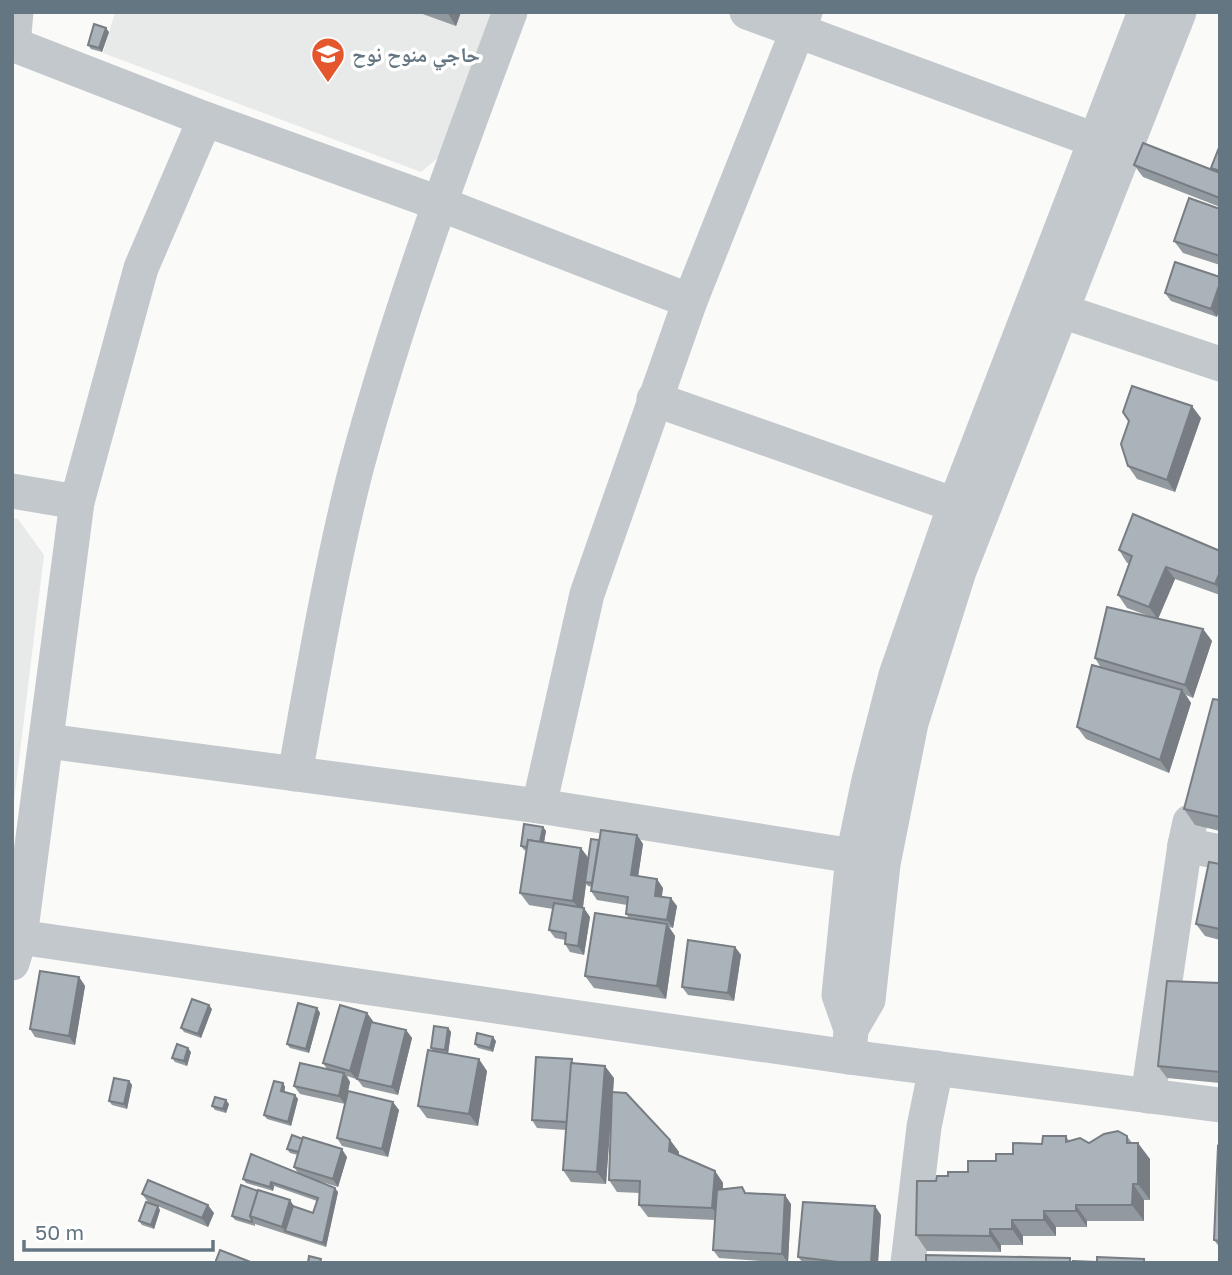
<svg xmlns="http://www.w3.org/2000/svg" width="1232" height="1275" font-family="'Golos Text','Noto Naskh Arabic',sans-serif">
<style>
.built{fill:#e8e9e9}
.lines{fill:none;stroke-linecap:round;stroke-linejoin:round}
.minor{stroke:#c3c8cc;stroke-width:35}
.wall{fill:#929a9f}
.shaded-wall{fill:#777d82}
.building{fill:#aab3b9;stroke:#777d82;stroke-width:2}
.labels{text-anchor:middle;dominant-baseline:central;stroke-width:7;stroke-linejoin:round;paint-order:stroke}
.poi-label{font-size:21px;font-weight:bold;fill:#657683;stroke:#fff;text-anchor:start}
</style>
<rect width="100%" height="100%" fill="#fafaf8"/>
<g class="built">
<polygon points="115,12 496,12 440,156 421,172 103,53"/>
<polygon points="12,518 18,519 44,555 12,818"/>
</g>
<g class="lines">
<g class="minor">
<polyline points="747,12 1119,149"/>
<polyline points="12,44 205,119"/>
<polyline points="13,44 16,12"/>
<polyline points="1041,304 1220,364"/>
<polyline points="654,399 955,505"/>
<polyline points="12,491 77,502"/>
<polyline points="47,741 539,806 853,856"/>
<path d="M295 774C313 674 330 572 355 473 397 316 453 164 510 12"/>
<polyline points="539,806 587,594 690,301"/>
<polyline points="1190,822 1185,845 1220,852"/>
<polyline points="12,936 849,1057 1220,1105"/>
<polyline points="12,963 20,937 77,502 141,268 205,119 438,203 690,301 805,12"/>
<polyline points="851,1029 868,1000 883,864 911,723 959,571 1179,12"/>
<polyline points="849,1057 851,1029 839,995 853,856 869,780 896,675 955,505 1145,12"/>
<polyline points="1148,1096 1185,845"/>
<polyline points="908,1263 924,1127 936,1068"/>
</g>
</g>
<g class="wall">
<polygon points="417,12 461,12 456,26"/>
<polygon points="109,32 102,52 91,49 88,45"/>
<polygon points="1220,145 1220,207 1143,177 1134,165 1213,171 1211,168"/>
<polygon points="1220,209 1220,265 1183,253 1174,241"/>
<polygon points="1220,277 1217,317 1171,301 1165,293"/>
<polygon points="1201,418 1175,492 1137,479 1128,466"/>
<polygon points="1119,550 1220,551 1220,595 1175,579 1158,619 1203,629 1212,641 1193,698 1186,695 1191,703 1169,773 1086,739 1077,727 1101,668 1095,658 1154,618 1127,608 1118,595 1129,563 1127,563"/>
<polygon points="1220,700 1220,831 1195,825 1184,809"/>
<polygon points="543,827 546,831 544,842 588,858 599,840 637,835 643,844 638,876 663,888 662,897 677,906 673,928 669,927 675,936 666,999 594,988 585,976 629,918 626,914 627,905 597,900 591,891 592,887 588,886 586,884 583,908 590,917 584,955 570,952 565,944 565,940 555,938 549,930 553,909 529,905 520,893 527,851 524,850 521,846"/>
<polygon points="1220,864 1220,940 1205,936 1196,924"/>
<polygon points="735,947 741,955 734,1001 688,995 682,987"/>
<polygon points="79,977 85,986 75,1045 35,1037 30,1029"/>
<polygon points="1220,983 1220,1083 1167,1078 1158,1066"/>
<polygon points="317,1008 320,1013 309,1053 290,1048 287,1044"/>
<polygon points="212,1009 201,1038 184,1032 181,1028"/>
<polygon points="367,1013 373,1022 406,1030 412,1038 398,1095 363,1087 357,1079 361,1063 356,1079 347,1076 350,1082 348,1091 399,1110 388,1157 342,1146 337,1138 345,1104 300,1094 294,1086 327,1069 323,1063"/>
<polygon points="448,1028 451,1032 448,1053 487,1071 478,1126 427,1118 418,1106 433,1051 431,1048"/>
<polygon points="496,1041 493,1052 478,1048 475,1044"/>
<polygon points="191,1052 187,1066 175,1062 172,1058"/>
<polygon points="575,1063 614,1078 613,1092 670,1140 679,1152 678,1155 715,1171 723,1183 723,1189 791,1204 788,1263 719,1258 713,1250 715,1220 648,1217 639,1205 640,1193 617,1192 609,1180 612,1095 606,1184 571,1182 563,1170 566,1130 537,1128 532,1120"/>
<polygon points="129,1081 132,1085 127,1109 112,1105 109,1101"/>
<polygon points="283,1083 285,1087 284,1092 295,1095 298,1099 291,1126 267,1119 264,1115"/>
<polygon points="229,1104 226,1113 215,1110 212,1106"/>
<polygon points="1066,1136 1069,1141 1089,1143 1127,1136 1132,1143 1150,1159 1150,1200 1144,1200 1144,1221 1087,1221 1087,1227 1056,1227 1056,1236 1023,1236 1023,1245 1001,1245 1001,1252 927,1251 916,1235 936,1181 948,1176 968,1172 1013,1154"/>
<polygon points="1220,1147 1220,1248 1214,1240"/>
<polygon points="287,1149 347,1157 338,1187 319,1181 338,1192 326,1247 255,1224 255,1226 235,1220 232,1216 295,1207 313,1213 317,1201 274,1186 273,1191 246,1183 243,1179 298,1173 294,1167 298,1155 290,1153"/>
<polygon points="142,1194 214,1213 208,1227 148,1202"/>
<polygon points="160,1210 154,1229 142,1225 139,1221"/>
<polygon points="881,1215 878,1263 803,1263 798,1257"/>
</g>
<g class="shaded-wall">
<polygon points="447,12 461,12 456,26"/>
<polygon points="106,28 109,32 102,52 99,48"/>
<polygon points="1220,283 1220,308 1217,317 1211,309"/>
<polygon points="1192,406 1201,418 1175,492 1167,480"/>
<polygon points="1166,567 1175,579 1158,619 1149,607"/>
<polygon points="1220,572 1220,590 1215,584"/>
<polygon points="1203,629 1212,641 1193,698 1185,685"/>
<polygon points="1182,690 1191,703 1169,773 1160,760"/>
<polygon points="543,827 546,831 542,853 539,849"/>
<polygon points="637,835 643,844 637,884 631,875"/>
<polygon points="581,848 590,860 585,882 586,884 582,913 573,901"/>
<polygon points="657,879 663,888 660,904 655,896"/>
<polygon points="671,898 677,906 673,928 667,920"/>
<polygon points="584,908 590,917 584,955 578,946"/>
<polygon points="667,924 675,936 666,999 657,986"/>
<polygon points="735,947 741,955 734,1001 728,993"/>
<polygon points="79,977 85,986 75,1045 69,1036"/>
<polygon points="209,1005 212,1009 201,1038 198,1034"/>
<polygon points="317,1008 320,1013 309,1053 306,1049"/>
<polygon points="367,1013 373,1021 356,1079 350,1071"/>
<polygon points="448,1028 451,1032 448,1054 445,1050"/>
<polygon points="406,1030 412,1038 398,1095 392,1087"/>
<polygon points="493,1037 496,1041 493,1052 490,1048"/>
<polygon points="188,1048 191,1052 187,1066 184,1061"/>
<polygon points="479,1059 487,1071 478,1126 469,1114"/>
<polygon points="605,1066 614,1078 606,1184 597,1172"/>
<polygon points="344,1073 350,1082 345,1104 339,1096"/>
<polygon points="129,1081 132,1085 127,1109 124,1104"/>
<polygon points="283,1083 285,1087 284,1095 281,1091"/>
<polygon points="295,1095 298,1099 291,1126 288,1122"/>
<polygon points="226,1100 229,1104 226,1113 223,1109"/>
<polygon points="393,1102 399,1110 388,1157 382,1149"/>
<polygon points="670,1140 679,1152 678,1163 669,1151"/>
<polygon points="1138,1143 1150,1159 1150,1200 1138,1184"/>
<polygon points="342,1149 347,1157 338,1187 333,1179"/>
<polygon points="715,1171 723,1183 721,1221 712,1208"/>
<polygon points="271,1182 274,1186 273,1191 270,1187"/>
<polygon points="1133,1184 1144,1200 1144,1221 1132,1205"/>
<polygon points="335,1188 338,1192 326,1247 323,1243"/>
<polygon points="785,1195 791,1204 788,1263 782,1254"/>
<polygon points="290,1200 296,1209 285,1231 288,1235 282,1227"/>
<polygon points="208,1205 214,1213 208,1227 202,1218"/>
<polygon points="1076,1205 1087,1221 1087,1227 1076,1211"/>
<polygon points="158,1206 160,1210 154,1229 151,1225"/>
<polygon points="875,1206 881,1215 878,1263 871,1263"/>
<polygon points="1044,1211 1056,1227 1056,1236 1044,1220"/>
<polygon points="1012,1220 1023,1236 1023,1245 1012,1229"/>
<polygon points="990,1229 1001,1245 1001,1252 990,1236"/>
</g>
<g class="building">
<polygon points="94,24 106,28 99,48 88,45"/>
<polygon points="1143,143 1220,173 1220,198 1134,165"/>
<polygon points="1220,145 1220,171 1211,168"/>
<polygon points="1189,198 1220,209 1220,256 1174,241"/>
<polygon points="1175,262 1220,277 1220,283 1211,309 1165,293"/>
<polygon points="1132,386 1192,406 1167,480 1128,466 1121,444 1129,421 1123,412"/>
<polygon points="1133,514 1220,551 1220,572 1215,584 1166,567 1149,607 1118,595 1132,556 1119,550"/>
<polygon points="1107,607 1203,629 1185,685 1095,658"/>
<polygon points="1092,665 1182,690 1160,760 1077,727"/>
<polygon points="1213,699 1220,700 1220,817 1184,809"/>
<polygon points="524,824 543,827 540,842 528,840 527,847 521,846"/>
<polygon points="601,830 637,835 631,875 657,879 655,896 671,898 667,920 626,914 628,897 591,891"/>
<polygon points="591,839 599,840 592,883 585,882"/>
<polygon points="528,840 581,848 573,901 520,893"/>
<polygon points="1209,862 1220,864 1220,929 1196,924"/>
<polygon points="554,903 584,908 578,946 565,944 566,933 549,930"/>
<polygon points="595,913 667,924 657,986 585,976"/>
<polygon points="688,940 735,947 728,993 682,987"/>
<polygon points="40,971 79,977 69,1036 30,1029"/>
<polygon points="1167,981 1220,983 1220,1072 1158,1066"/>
<polygon points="192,999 209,1005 198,1034 181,1028"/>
<polygon points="298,1003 317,1008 306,1049 287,1044"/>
<polygon points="340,1005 367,1013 350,1071 323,1063"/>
<polygon points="371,1022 406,1030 392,1087 357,1079"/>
<polygon points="434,1026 448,1028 445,1050 431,1048"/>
<polygon points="477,1033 493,1037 490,1048 475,1044"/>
<polygon points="177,1044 188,1048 184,1061 172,1058"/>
<polygon points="428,1050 479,1059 469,1114 418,1106"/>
<polygon points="536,1057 572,1059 567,1122 532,1120"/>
<polygon points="300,1063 344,1073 339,1096 294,1086"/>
<polygon points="571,1063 605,1066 597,1172 563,1170"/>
<polygon points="114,1078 129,1081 124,1104 109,1101"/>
<polygon points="274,1081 283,1083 281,1091 295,1095 288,1122 264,1115"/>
<polygon points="348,1091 393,1102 382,1149 337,1138"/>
<polygon points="612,1092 626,1093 670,1140 669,1151 715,1171 712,1208 639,1205 640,1181 609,1180"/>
<polygon points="215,1097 226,1100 223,1109 212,1106"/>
<polygon points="1118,1131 1127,1136 1127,1143 1138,1143 1138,1184 1133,1184 1132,1205 1076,1205 1076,1211 1044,1211 1044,1220 1012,1220 1012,1229 990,1229 990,1236 916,1235 917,1181 936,1181 937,1176 948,1176 948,1172 968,1172 968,1161 996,1161 996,1154 1013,1154 1013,1143 1042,1144 1043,1136 1066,1136 1066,1142 1080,1138 1089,1143 1104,1134"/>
<polygon points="292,1135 303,1139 299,1152 287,1149"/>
<polygon points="303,1137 342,1149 333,1179 294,1167"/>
<polygon points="1218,1146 1220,1147 1220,1241 1214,1240"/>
<polygon points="251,1154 335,1188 323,1243 285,1231 293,1206 313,1213 318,1198 271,1182 270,1187 243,1179"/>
<polygon points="148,1180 208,1205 202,1218 142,1194"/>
<polygon points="241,1185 258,1191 250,1216 252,1220 252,1222 232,1216"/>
<polygon points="742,1187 745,1193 785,1195 782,1254 713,1250 717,1190"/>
<polygon points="258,1190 290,1200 282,1227 250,1216"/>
<polygon points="146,1202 158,1206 151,1225 139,1221"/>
<polygon points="803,1202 875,1206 871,1263 846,1263 798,1257"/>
<polygon points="220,1250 253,1263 215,1263"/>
<polygon points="926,1255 1070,1258 1070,1263 926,1263"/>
<polygon points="309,1256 321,1259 320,1263 308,1263"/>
<polygon points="1097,1257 1144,1259 1144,1263 1097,1263"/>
<polygon points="1073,1261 1097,1262 1097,1263 1073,1263"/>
</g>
<defs>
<g id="school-pin" transform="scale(1.75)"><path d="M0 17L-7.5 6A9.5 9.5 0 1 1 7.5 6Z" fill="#e4572e" stroke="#fff"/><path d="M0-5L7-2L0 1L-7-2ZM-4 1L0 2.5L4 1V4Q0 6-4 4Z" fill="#fff"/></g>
</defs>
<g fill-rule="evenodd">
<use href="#school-pin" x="328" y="54"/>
</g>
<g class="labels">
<g class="poi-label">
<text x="352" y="54">حاجي منوح نوح</text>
</g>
</g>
<rect width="1232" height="1275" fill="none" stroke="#657683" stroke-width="28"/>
<path d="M24 1240v10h189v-10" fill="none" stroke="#657683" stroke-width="3.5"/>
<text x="35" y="1240" font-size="21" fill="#657683" stroke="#ffffff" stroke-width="5" paint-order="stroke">50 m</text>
</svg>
